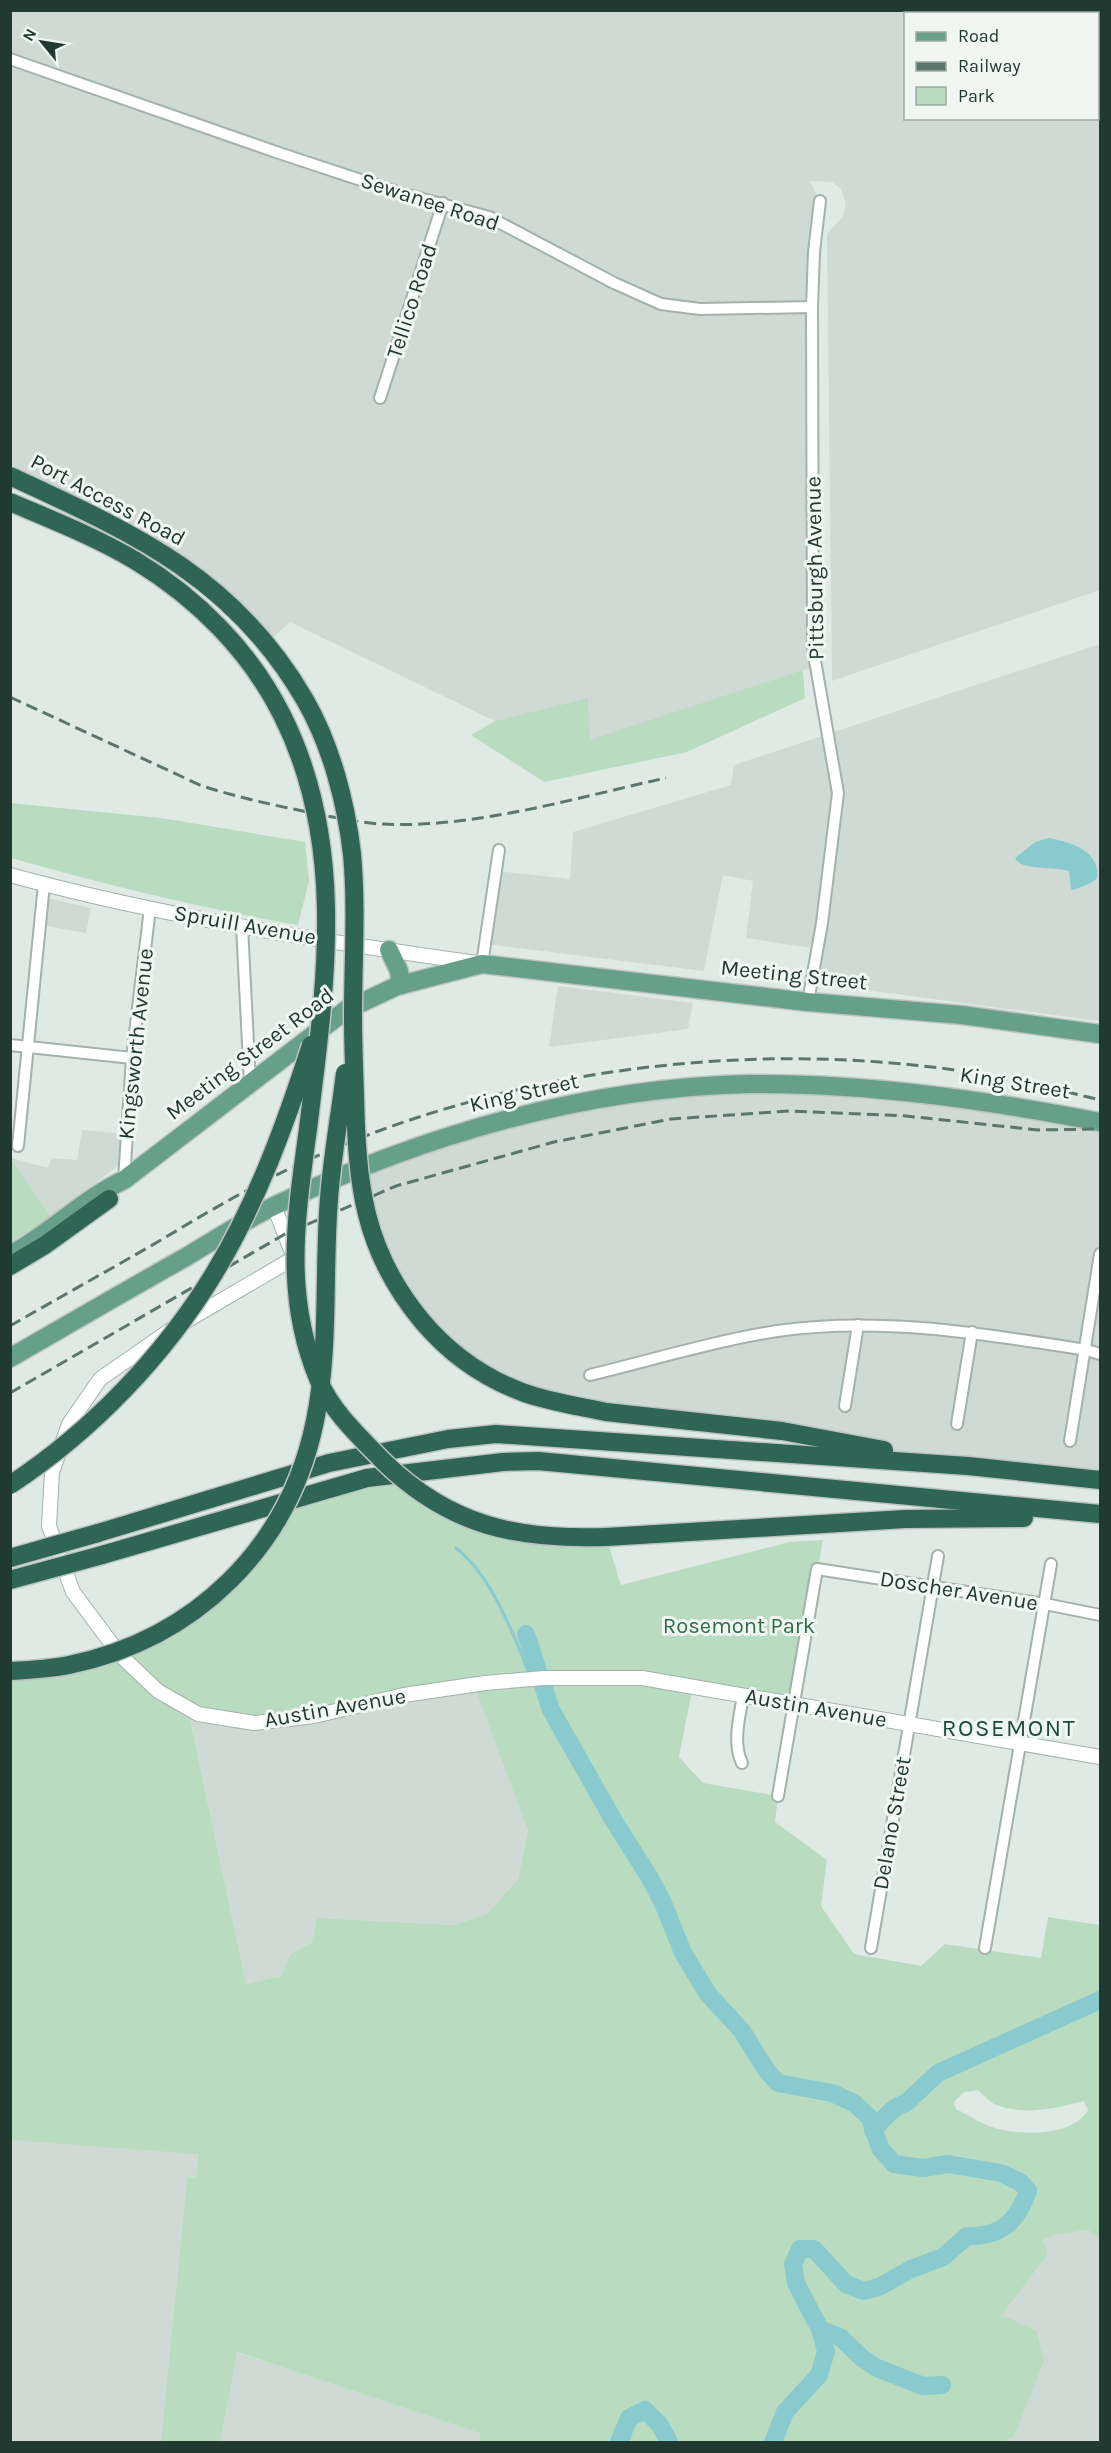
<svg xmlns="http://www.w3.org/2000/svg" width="1111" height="2453" font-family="Karla,sans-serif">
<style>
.built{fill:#cedad3;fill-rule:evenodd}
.green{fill:#b9dbbf;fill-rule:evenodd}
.water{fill:#89cace}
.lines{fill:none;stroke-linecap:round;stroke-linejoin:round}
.stream{stroke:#89cace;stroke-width:3}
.river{stroke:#89cace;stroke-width:18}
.minor-casing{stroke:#a3b2ab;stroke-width:14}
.tertiary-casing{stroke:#a3b2ab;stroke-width:16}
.primary-casing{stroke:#bcc4c1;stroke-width:21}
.motorway-casing{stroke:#bcc4c1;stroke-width:21}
.minor{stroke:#fff;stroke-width:10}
.tertiary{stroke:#fff;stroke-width:14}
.primary{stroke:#669f8a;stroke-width:18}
.motorway{stroke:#2e6554;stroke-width:18}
.rail{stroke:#5b766c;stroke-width:3;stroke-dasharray:12 6;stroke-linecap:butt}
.motorway-bridge-casing{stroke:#bcc4c1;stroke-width:21;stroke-linecap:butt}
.motorway-bridge{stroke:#2e6554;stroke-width:18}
.labels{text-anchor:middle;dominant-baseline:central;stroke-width:6;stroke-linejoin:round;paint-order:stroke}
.street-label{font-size:22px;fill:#213a31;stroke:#f0f7f3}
.park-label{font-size:22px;fill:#2d6f40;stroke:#f0f7f3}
.neighbourhood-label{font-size:24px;letter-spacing:1.5px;fill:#1e4b3c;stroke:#f0f7f3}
</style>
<rect width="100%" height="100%" fill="#e0eae5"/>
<g class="built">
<path d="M11 11H1100V590L832 681 827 234 843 216 846 203 841 189 832 182 810 181 820 201 814 252 816 666 589 741 588 698 495 721 290 622 266 644 202 579 11 476ZM906 14H1098V118H906Z"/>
<polygon points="1100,644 1100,1021 812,983 818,949 746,938 753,881 723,875 704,971 485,944 496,871 570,879 573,832 731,785 734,765"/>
<polygon points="43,897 91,908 86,933 40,925"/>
<polygon points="558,986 693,1003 688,1029 549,1047"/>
<polygon points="858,1088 1100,1123 1100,1480 968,1466 782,1431 606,1412 496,1381 399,1291 358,1168 446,1137 658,1091"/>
<polygon points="82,1130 127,1134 125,1160 51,1217 11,1158 48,1168 52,1158 77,1160"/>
<polygon points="474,1684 528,1831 518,1879 487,1914 454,1925 317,1918 312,1942 290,1955 281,1976 246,1984 188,1708"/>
<polygon points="10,1744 201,2111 196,2178 187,2177 161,2442 11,2442"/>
<polygon points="1088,2230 1100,2240 1100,2442 1002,2442 1036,2330 1002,2315 1048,2254 1043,2240 1053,2235"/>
<polygon points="236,2352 481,2433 480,2442 220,2442"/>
</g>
<g class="green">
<polygon points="803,670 805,698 687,752 544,782 471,735 495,721 588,698 590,740"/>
<path d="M10 803 161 818 305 842 309 881 298 925C200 908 106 885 11 858Z"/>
<polygon points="10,1157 51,1217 11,1243 10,1243"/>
<path d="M397 1474 459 1515 606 1537 621 1585 790 1542 823 1540 794 1703 693 1686 679 1757 703 1783 778 1796 775 1822 827 1860 821 1906 854 1954 921 1966 945 1944 1041 1958 1048 1917 1100 1925V2240L1088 2230 1053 2235 1043 2240 1048 2254 1002 2315 1036 2330 1044 2361 1014 2436 1002 2442H480V2433L237 2352 220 2442H161L187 2177 196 2178 198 2154 11 2140 10 1671 50 1668 183 1619 289 1501ZM474 1685 528 1831 518 1879 487 1914 454 1925 317 1918 312 1942 290 1955 281 1976 246 1984 188 1709 254 1723ZM978 2090C983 2095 990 2102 996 2105 1025 2116 1056 2108 1084 2101L1088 2110C1072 2138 1016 2136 989 2126 978 2122 967 2114 956 2109L954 2102 964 2092Z"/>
</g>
<path class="water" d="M1049 838C1068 842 1094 848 1097 870 1098 874 1098 876 1096 879 1091 884 1080 887 1074 890L1071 889 1069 871C1055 866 1021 871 1015 858L1035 842Z"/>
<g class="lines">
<g class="stream">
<path d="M456 1548C492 1576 513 1634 530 1675"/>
<polyline points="534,1683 582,1777 691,1958"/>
</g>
<g class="river">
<path d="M526 1634 551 1710 614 1821 650 1878 663 1903 683 1953 708 1994 742 2031 767 2071 778 2083 832 2093 854 2103 870 2118 880 2148 894 2164 923 2168 948 2164 1001 2173 1020 2182 1028 2191C1017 2222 1001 2237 967 2236L943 2257 911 2269 879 2287 864 2291 846 2284 814 2249H800L793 2264 796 2283 820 2329 826 2351 819 2375 785 2412 773 2442"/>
<path d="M873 2131C882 2120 892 2107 906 2103L938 2073 1100 2000"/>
<polyline points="820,2329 840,2337 862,2358 877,2368 923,2386 942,2385"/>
<polyline points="619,2442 629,2418 645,2410 660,2425 669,2442"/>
</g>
<g class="minor-casing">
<g id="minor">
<polyline points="10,59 279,153 397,192 489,217 614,283 661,304 700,309 812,307"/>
<polyline points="380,398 443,203"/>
<polyline points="242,926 250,1083"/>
<polyline points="482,964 499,850"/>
<polyline points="808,1002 822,923 838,793 813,649 812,307 814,252 820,201"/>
<polyline points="10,1045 132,1058"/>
<polyline points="18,1146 44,884"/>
<polyline points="124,1180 132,1058 150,908"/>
<path d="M590 1375C652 1360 714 1341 777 1331 880 1316 985 1334 1087 1350L1100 1354"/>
<polyline points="845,1406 858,1325"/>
<polyline points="957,1424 972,1332"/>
<polyline points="1070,1441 1100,1254"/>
<path d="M742 1763C732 1742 740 1716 743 1695"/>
<polyline points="778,1796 817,1569 1045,1604 1100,1615"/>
<polyline points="871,1948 938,1556"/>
<polyline points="985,1948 1051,1564"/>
</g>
</g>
<g class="tertiary-casing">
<g id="tertiary">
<path d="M10 875C163 917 321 941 477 963"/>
<polyline points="274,1206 294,1258 169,1331 100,1379 69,1424 52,1472 49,1526 73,1592 120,1655 158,1691 198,1714 254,1723 314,1716 404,1695 485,1683 544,1678 642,1678 1100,1757"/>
</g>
</g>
<g class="primary-casing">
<g id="primary">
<polyline points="389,950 399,971 401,985"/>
<path d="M10 1255C51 1233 83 1199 124 1180L346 1010 397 986 482 964 808 1002 962 1015 1100 1034"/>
<path d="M10 1358C69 1324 127 1290 186 1257 216 1239 245 1220 276 1205 423 1135 587 1087 750 1084 867 1083 985 1100 1100 1122"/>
</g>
</g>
<g class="motorway-casing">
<g id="motorway">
<polyline points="10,1266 45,1245 109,1199"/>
<polyline points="606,1412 782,1431 884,1450"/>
<polyline points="98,1533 329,1463 448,1439 496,1434 968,1466 1100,1480"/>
<polyline points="606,1537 905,1519 1024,1518"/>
<polyline points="102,1555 367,1478 503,1462 538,1461 1100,1514"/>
</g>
</g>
<use href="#minor" class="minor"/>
<use href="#tertiary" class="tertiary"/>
<use href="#primary" class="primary"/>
<use href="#motorway" class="motorway"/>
<g class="rail">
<path d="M10 697 202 786C237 797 272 805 308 812 331 817 356 822 380 824 474 829 574 798 666 778"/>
<path d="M10 1326C60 1297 111 1269 161 1240 209 1211 257 1183 308 1160 493 1076 712 1044 913 1065 977 1071 1039 1085 1100 1100"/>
<polyline points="10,1393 285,1234 396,1186 554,1142 671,1119 789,1111 906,1116 1038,1130 1100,1129"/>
</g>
<g class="motorway-bridge-casing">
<g id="motorway-bridge">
<path d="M10 476C133 533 234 577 305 700 331 745 346 802 352 854 357 907 353 961 353 1015 353 1041 354 1068 355 1095 357 1184 363 1250 422 1321 449 1353 482 1377 522 1392 549 1402 578 1406 606 1412"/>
<path d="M10 502C52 520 96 537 136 561 197 598 250 651 282 715 348 846 325 989 308 1129 296 1217 283 1296 319 1381 333 1413 361 1438 384 1462 450 1526 517 1540 606 1537"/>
<path d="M10 1485C92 1431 164 1356 215 1272 257 1202 286 1123 311 1045"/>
<polyline points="10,1558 98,1533"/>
<polyline points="10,1580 102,1555"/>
<path d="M10 1671C30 1670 50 1669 69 1665 195 1639 289 1548 315 1421 330 1348 323 1273 329 1199 332 1157 340 1115 345 1073"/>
</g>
</g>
<use href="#motorway-bridge" class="motorway-bridge"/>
</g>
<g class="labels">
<g class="street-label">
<text transform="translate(430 202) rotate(18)">Sewanee Road</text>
<text transform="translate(412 301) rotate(-72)">Tellico Road</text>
<text transform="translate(108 500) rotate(28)">Port Access Road</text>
<text transform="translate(815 568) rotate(-91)">Pittsburgh Avenue</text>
<text transform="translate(245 925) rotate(10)">Spruill Avenue</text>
<text transform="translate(794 975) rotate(6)">Meeting Street</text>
<text transform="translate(136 1044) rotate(-84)">Kingsworth Avenue</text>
<text transform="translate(250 1054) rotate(-37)">Meeting Street Road</text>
<text transform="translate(1015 1083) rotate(9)">King Street</text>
<text transform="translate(524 1093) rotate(-13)">King Street</text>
<text transform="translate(959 1591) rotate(9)">Doscher Avenue</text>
<text transform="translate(335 1708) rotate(-10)">Austin Avenue</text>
<text transform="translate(816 1708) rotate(10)">Austin Avenue</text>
<text transform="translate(892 1823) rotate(-80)">Delano Street</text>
</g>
<g class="park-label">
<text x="739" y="1626">Rosemont Park</text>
</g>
<g class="neighbourhood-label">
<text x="1009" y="1728">ROSEMONT</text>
</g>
</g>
<rect width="1111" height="2453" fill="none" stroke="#213a31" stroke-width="24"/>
<rect x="904" y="12" width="195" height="108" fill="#f0f7f3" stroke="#9daba5" stroke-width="1.5"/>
<rect x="916" y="32" width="30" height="9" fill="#669f8a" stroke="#9daba5" stroke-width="1.5"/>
<text x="958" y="42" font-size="18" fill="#213a31">Road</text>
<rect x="916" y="62" width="30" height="9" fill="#5b766c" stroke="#9daba5" stroke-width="1.5"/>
<text x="958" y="72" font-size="18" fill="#213a31">Railway</text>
<rect x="916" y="87" width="30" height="18" fill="#b9dbbf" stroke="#9daba5" stroke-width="1.5"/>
<text x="958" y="102" font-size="18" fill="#213a31">Park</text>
<g transform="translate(42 42) rotate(300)" stroke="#f0f7f3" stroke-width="4.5" paint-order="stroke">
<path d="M0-4.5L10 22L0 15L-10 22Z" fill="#213a31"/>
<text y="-9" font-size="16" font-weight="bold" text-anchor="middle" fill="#213a31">N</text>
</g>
</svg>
